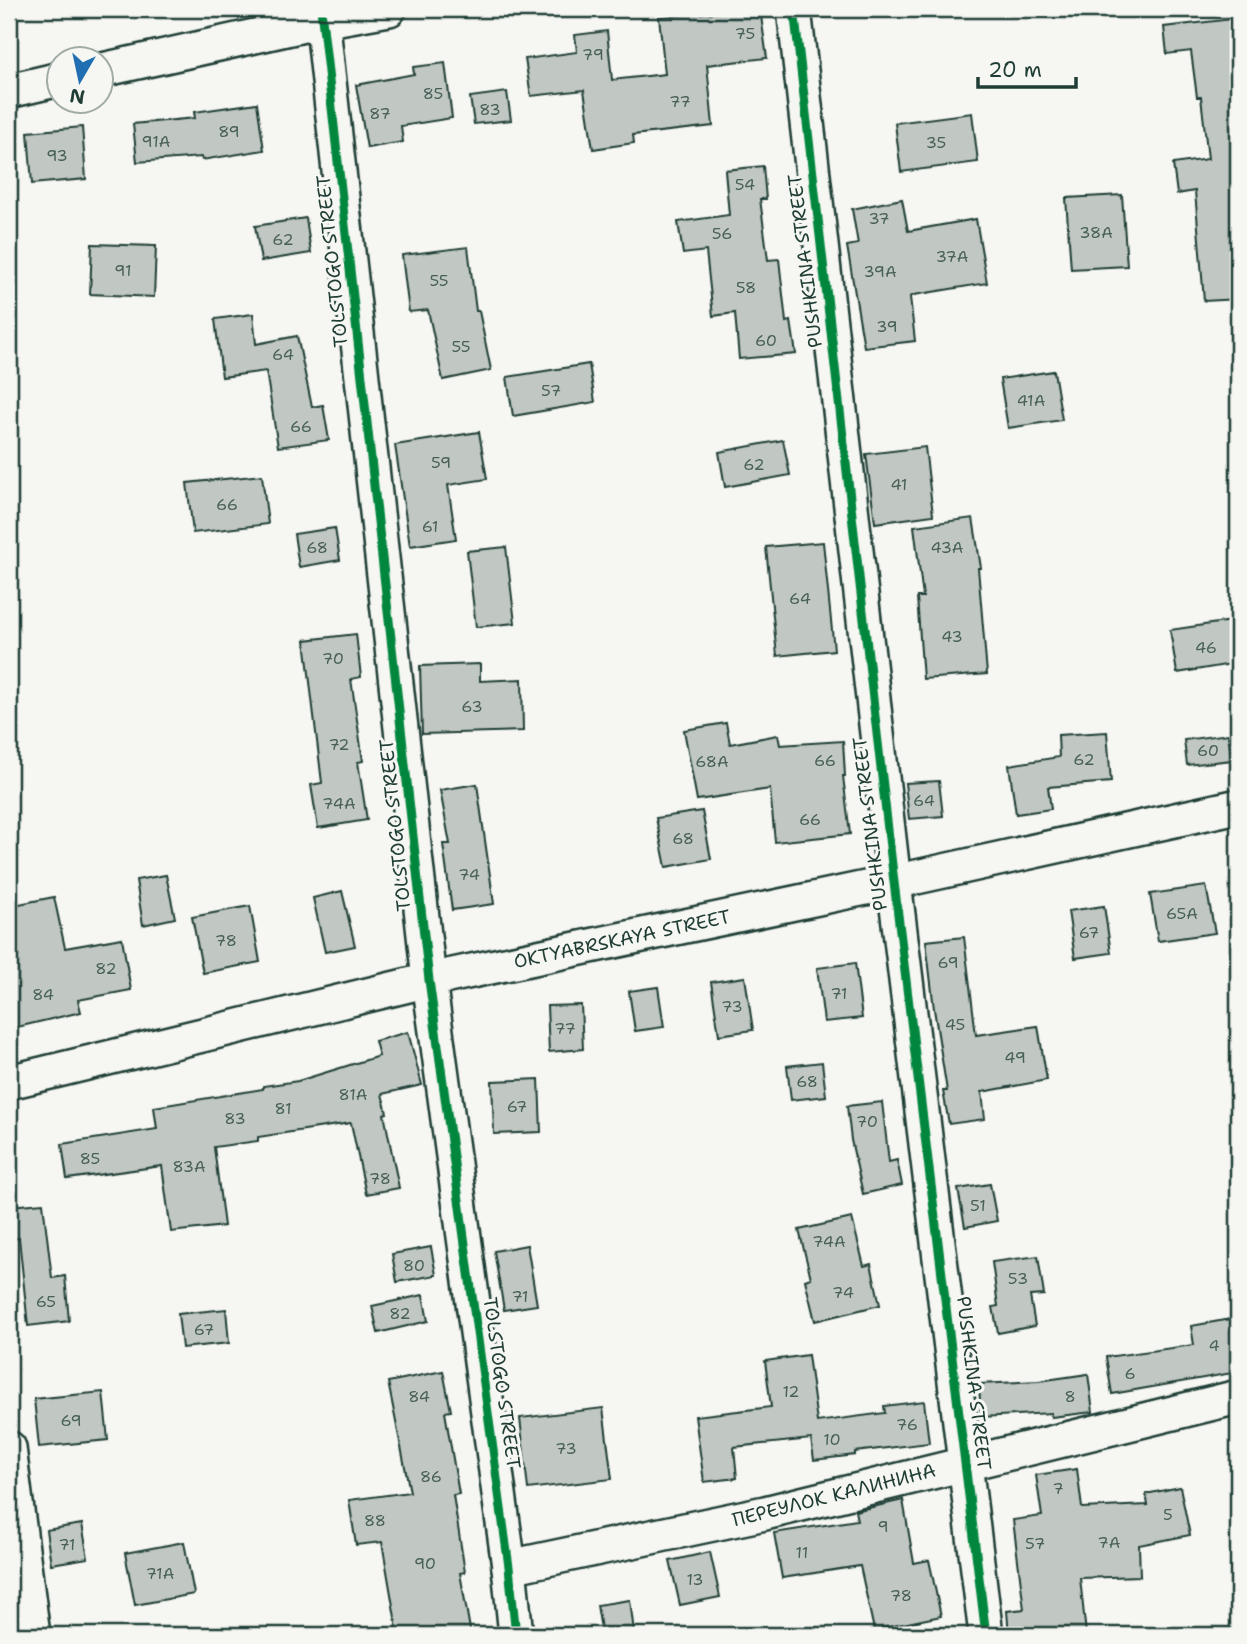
<svg xmlns="http://www.w3.org/2000/svg" width="1247" height="1644" font-family="'Shantell Sans',sans-serif">
<style>
.building{fill:#c1c8c3;stroke:#1f3d34;stroke-width:2}
.lines{fill:none;stroke-linecap:round;stroke-linejoin:round}
.minor-casing{stroke:#1f3d34;stroke-width:38}
.minor{stroke:#f6f6f2;stroke-width:33}
.cycleway-casing{stroke:#f6f6f2;stroke-width:13}
.cycleway{stroke:#00873e;stroke-width:9}
.labels{text-anchor:middle;dominant-baseline:central;stroke-width:6;stroke-linejoin:round;paint-order:stroke}
.number-label{font-size:16px;fill:#486058}
.street-label{font-size:19px;fill:#1f3d34;stroke:#f6f6f2}
</style>
<rect width="100%" height="100%" fill="#f6f6f2"/>
<filter id="ink" filterUnits="userSpaceOnUse"><feTurbulence type="fractalNoise" baseFrequency=".0143" numOctaves="2"/><feDisplacementMap in="SourceGraphic" scale="14" xChannelSelector="R" yChannelSelector="G"/><feConvolveMatrix kernelMatrix="1 2 1 2 8 2 1 2 1" color-interpolation-filters="sRGB"/></filter>
<g filter="url(#ink)">
<g class="building">
<polygon points="723,9 760,9 767,58 707,65 713,126 633,135 634,143 593,149 584,90 531,96 525,59 577,52 575,35 607,31 612,80 665,74 659,17 723,12"/>
<polygon points="1232,19 1238,77 1238,299 1204,301 1195,191 1177,194 1173,164 1208,159 1201,97 1197,97 1191,51 1167,54 1164,27"/>
<polygon points="445,63 452,118 401,126 403,142 367,148 356,85 414,74 413,67"/>
<polygon points="507,92 511,120 474,124 470,97"/>
<polygon points="257,103 264,150 202,160 201,157 137,162 133,124 195,118 194,112"/>
<polygon points="972,113 978,162 901,172 895,123"/>
<polygon points="82,127 86,179 32,184 28,132"/>
<polygon points="763,166 766,199 760,199 768,260 779,259 786,322 791,321 796,354 739,359 735,313 713,316 706,251 683,254 678,222 729,215 725,170"/>
<polygon points="1122,195 1127,266 1071,269 1066,198"/>
<polygon points="902,199 908,231 976,219 987,283 914,295 910,297 915,341 864,347 847,246 858,244 852,209"/>
<polygon points="306,218 311,253 261,261 255,226"/>
<polygon points="92,244 156,246 154,297 90,294"/>
<polygon points="468,247 476,311 479,311 491,370 443,380 428,310 409,312 402,255"/>
<polygon points="253,314 256,344 297,336 312,407 323,405 329,440 278,447 266,371 222,377 215,319"/>
<polygon points="589,364 595,402 513,416 507,377"/>
<polygon points="1054,371 1062,420 1008,428 1000,379"/>
<polygon points="479,432 487,479 448,485 456,539 410,546 395,445"/>
<polygon points="783,440 790,475 725,487 719,452"/>
<polygon points="925,447 933,515 875,523 866,454"/>
<polygon points="262,475 268,524 193,533 187,483"/>
<polygon points="973,518 981,568 978,568 987,674 923,679 917,597 923,597 914,526"/>
<polygon points="335,528 340,560 299,567 294,534"/>
<polygon points="823,542 834,650 777,656 766,547"/>
<polygon points="506,547 515,623 476,627 467,551"/>
<polygon points="1238,620 1238,663 1177,673 1170,630"/>
<polygon points="356,634 361,677 351,679 363,761 358,762 367,820 318,828 311,785 322,783 305,640"/>
<polygon points="480,664 480,681 522,679 523,731 422,734 420,666"/>
<polygon points="726,723 730,744 778,735 780,745 843,741 845,776 843,776 850,834 775,842 770,789 697,800 684,730"/>
<polygon points="1107,732 1111,782 1048,787 1051,809 1016,814 1009,765 1059,757 1058,735"/>
<polygon points="1228,734 1232,760 1187,765 1184,740"/>
<polygon points="939,781 943,816 909,819 905,783"/>
<polygon points="477,784 494,904 452,910 443,844 450,844 440,790"/>
<polygon points="702,811 711,859 666,867 656,818"/>
<polygon points="166,875 175,918 143,925 136,880"/>
<polygon points="1206,886 1215,933 1158,941 1150,894"/>
<polygon points="342,891 355,946 325,952 313,898"/>
<polygon points="54,897 65,948 122,938 131,990 78,1000 81,1012 9,1029 9,906"/>
<polygon points="250,906 260,962 203,973 192,917"/>
<polygon points="1104,906 1111,953 1075,958 1068,911"/>
<polygon points="964,937 976,1035 1038,1026 1047,1080 982,1092 985,1119 949,1124 943,1091 947,1091 934,1009 926,941"/>
<polygon points="855,963 862,1018 824,1022 817,968"/>
<polygon points="745,977 753,1030 719,1035 711,982"/>
<polygon points="658,987 664,1027 635,1031 629,991"/>
<polygon points="581,1005 583,1049 549,1052 547,1006"/>
<polygon points="408,1032 422,1085 382,1094 387,1113 384,1114 399,1188 366,1194 351,1123 258,1137 258,1141 214,1147 224,1226 171,1232 162,1166 67,1179 62,1144 157,1129 154,1107 263,1089 263,1086 298,1081 379,1056 375,1041"/>
<polygon points="822,1062 826,1096 791,1100 787,1066"/>
<polygon points="539,1079 541,1132 494,1134 492,1081"/>
<polygon points="882,1102 889,1162 897,1160 902,1185 863,1194 851,1140 847,1106"/>
<polygon points="990,1184 997,1221 965,1227 958,1189"/>
<polygon points="43,1203 52,1278 65,1276 69,1321 28,1326 19,1238 9,1240 9,1206"/>
<polygon points="852,1218 864,1266 871,1264 880,1305 815,1321 805,1280 811,1278 799,1230"/>
<polygon points="527,1245 537,1305 504,1310 494,1251"/>
<polygon points="431,1247 436,1275 397,1282 392,1254"/>
<polygon points="1038,1256 1044,1295 1030,1296 1035,1326 998,1333 993,1307 998,1306 992,1262"/>
<polygon points="423,1295 428,1321 378,1333 372,1306"/>
<polygon points="226,1309 229,1343 182,1348 178,1314"/>
<polygon points="1231,1319 1238,1372 1112,1394 1106,1357 1194,1345 1191,1326"/>
<polygon points="808,1355 817,1422 885,1413 884,1406 924,1401 929,1443 855,1452 855,1455 814,1460 811,1439 734,1447 737,1478 704,1482 695,1416 771,1407 765,1361"/>
<polygon points="443,1371 451,1411 445,1412 459,1494 453,1495 465,1572 460,1573 471,1635 398,1635 382,1542 356,1545 349,1500 410,1492 388,1382"/>
<polygon points="1088,1374 1093,1412 1051,1417 1051,1413 981,1417 979,1384 1039,1381"/>
<polygon points="103,1392 108,1440 39,1447 34,1399"/>
<polygon points="603,1408 612,1479 528,1489 520,1418"/>
<polygon points="1077,1469 1082,1508 1148,1505 1146,1494 1180,1487 1190,1535 1139,1545 1140,1576 1080,1578 1086,1634 1009,1635 1007,1611 1024,1609 1013,1520 1042,1516 1036,1475"/>
<polygon points="903,1500 914,1563 929,1560 941,1616 874,1630 860,1566 782,1578 774,1533 857,1520 855,1511"/>
<polygon points="82,1524 88,1558 51,1564 46,1530"/>
<polygon points="184,1542 194,1594 135,1605 125,1553"/>
<polygon points="710,1552 720,1597 680,1605 670,1561"/>
<polygon points="630,1600 634,1632 602,1635 597,1605"/>
</g>
<g class="lines">
<g class="minor-casing">
<g id="minor">
<polyline points="321,9 429,980 509,1567 516,1635"/>
<polyline points="794,9 894,882 986,1635"/>
<polyline points="102,70 322,21 389,9"/>
<polyline points="9,91 60,79"/>
<polyline points="9,1082 429,980 894,882 1238,806"/>
<polyline points="9,1448 33,1635"/>
<polyline points="509,1567 765,1513 1238,1397"/>
</g>
</g>
<use href="#minor" class="minor"/>
<g class="cycleway-casing">
<g id="cycleway">
<polyline points="321,9 429,980 509,1567 516,1635"/>
<polyline points="794,9 894,882 986,1635"/>
</g>
</g>
<use href="#cycleway" class="cycleway"/>
</g>
</g>
<g class="labels">
<g class="number-label">
<text x="745" y="33">75</text>
<text x="593" y="54">79</text>
<text x="433" y="93">85</text>
<text x="680" y="101">77</text>
<text x="490" y="109">83</text>
<text x="380" y="113">87</text>
<text x="229" y="131">89</text>
<text x="156" y="141">91А</text>
<text x="936" y="142">35</text>
<text x="57" y="155">93</text>
<text x="745" y="184">54</text>
<text x="879" y="218">37</text>
<text x="1096" y="232">38А</text>
<text x="722" y="233">56</text>
<text x="283" y="239">62</text>
<text x="952" y="256">37А</text>
<text x="123" y="270">91</text>
<text x="880" y="271">39А</text>
<text x="439" y="280">55</text>
<text x="746" y="287">58</text>
<text x="887" y="326">39</text>
<text x="766" y="340">60</text>
<text x="461" y="346">55</text>
<text x="283" y="354">64</text>
<text x="551" y="390">57</text>
<text x="1031" y="400">41А</text>
<text x="301" y="426">66</text>
<text x="441" y="462">59</text>
<text x="754" y="464">62</text>
<text x="899" y="484">41</text>
<text x="227" y="504">66</text>
<text x="430" y="526">61</text>
<text x="317" y="547">68</text>
<text x="947" y="547">43А</text>
<text x="800" y="598">64</text>
<text x="952" y="636">43</text>
<text x="1206" y="647">46</text>
<text x="333" y="658">70</text>
<text x="472" y="706">63</text>
<text x="339" y="744">72</text>
<text x="1208" y="750">60</text>
<text x="1084" y="759">62</text>
<text x="825" y="760">66</text>
<text x="712" y="761">68А</text>
<text x="924" y="800">64</text>
<text x="339" y="803">74А</text>
<text x="810" y="819">66</text>
<text x="683" y="838">68</text>
<text x="469" y="874">74</text>
<text x="1182" y="913">65А</text>
<text x="1089" y="932">67</text>
<text x="226" y="940">78</text>
<text x="948" y="962">69</text>
<text x="106" y="968">82</text>
<text x="839" y="993">71</text>
<text x="43" y="994">84</text>
<text x="732" y="1006">73</text>
<text x="955" y="1024">45</text>
<text x="565" y="1028">77</text>
<text x="1015" y="1057">49</text>
<text x="807" y="1081">68</text>
<text x="353" y="1094">81А</text>
<text x="517" y="1106">67</text>
<text x="283" y="1108">81</text>
<text x="235" y="1118">83</text>
<text x="867" y="1121">70</text>
<text x="90" y="1158">85</text>
<text x="189" y="1166">83А</text>
<text x="380" y="1178">78</text>
<text x="978" y="1205">51</text>
<text x="829" y="1241">74А</text>
<text x="414" y="1265">80</text>
<text x="1018" y="1278">53</text>
<text x="843" y="1292">74</text>
<text x="520" y="1296">71</text>
<text x="46" y="1301">65</text>
<text x="400" y="1313">82</text>
<text x="204" y="1329">67</text>
<text x="1214" y="1345">4</text>
<text x="1130" y="1373">6</text>
<text x="791" y="1391">12</text>
<text x="419" y="1396">84</text>
<text x="1070" y="1396">8</text>
<text x="71" y="1420">69</text>
<text x="907" y="1424">76</text>
<text x="832" y="1439">10</text>
<text x="566" y="1448">73</text>
<text x="431" y="1476">86</text>
<text x="1058" y="1488">7</text>
<text x="1168" y="1514">5</text>
<text x="375" y="1520">88</text>
<text x="883" y="1526">9</text>
<text x="1109" y="1542">7А</text>
<text x="1035" y="1543">57</text>
<text x="67" y="1544">71</text>
<text x="802" y="1552">11</text>
<text x="425" y="1563">90</text>
<text x="160" y="1573">71А</text>
<text x="695" y="1579">13</text>
<text x="901" y="1595">78</text>
</g>
<g class="street-label">
<text transform="translate(332 261) rotate(-96)">TOLSTOGO STREET</text>
<text transform="translate(805 261) rotate(-97)">PUSHKINA STREET</text>
<text transform="translate(870 824) rotate(-97)">PUSHKINA STREET</text>
<text transform="translate(395 825) rotate(-96)">TOLSTOGO STREET</text>
<text transform="translate(622 939) rotate(-12)">OKTYABRSKAYA STREET</text>
<text transform="translate(502 1383) rotate(82)">TOLSTOGO STREET</text>
<text transform="translate(974 1383) rotate(83)">PUSHKINA STREET</text>
<text transform="translate(834 1495) rotate(-14)">ПЕРЕУЛОК КАЛИНИНА</text>
</g>
</g>
<rect width="1247" height="1644" fill="none" stroke="#f6f6f2" stroke-width="35"/>
<rect x="18" y="18" width="1212" height="1609" fill="none" stroke="#1f3d34" stroke-width="2.5" filter="url(#ink)"/>
<g transform="translate(80 80) rotate(189)"><circle r="33" fill="#f6f6f2" stroke="#a0aca6" stroke-width="2"/>
<path d="M0-5L12 26L0 18L-12 26Z" fill="#1f6fb2"/>
<text y="-10" font-size="19" font-weight="bold" text-anchor="middle" fill="#1f3d34">N</text>
</g>
<path d="M978 77v10h98v-10" fill="none" stroke="#1f3d34" stroke-width="3.5"/>
<text x="988" y="77" font-size="21" fill="#1f3d34" stroke="#f6f6f2" stroke-width="5" paint-order="stroke">20 m</text>
</svg>
